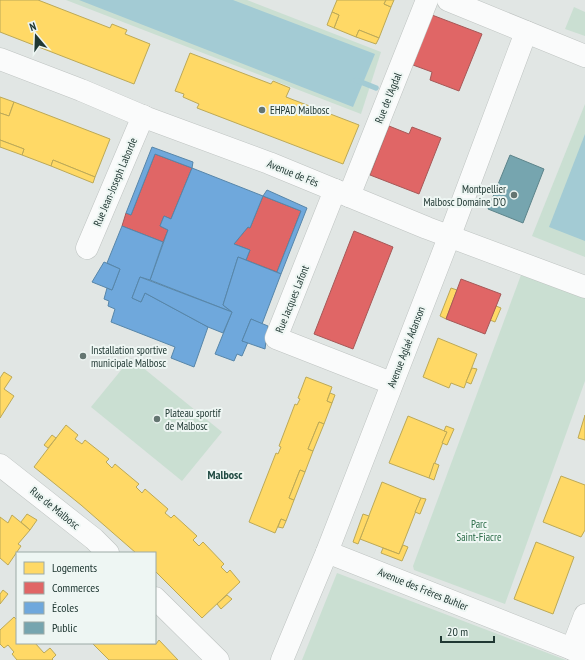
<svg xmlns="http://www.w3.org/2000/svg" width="585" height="660" font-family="'PT Sans Narrow',sans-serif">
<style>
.green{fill:#cadfd2}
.water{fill:#a3cbd4}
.homes{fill:#ffd966;stroke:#bca957}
.shops{fill:#e06666;stroke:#a65857}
.schools{fill:#6fa8dc;stroke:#5786a9}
.public{fill:#76a5af;stroke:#5c848a}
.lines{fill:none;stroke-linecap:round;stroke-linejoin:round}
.stream{stroke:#a3cbd4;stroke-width:5.5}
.minor-casing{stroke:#bec3c1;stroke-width:23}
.minor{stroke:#fafbfb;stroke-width:22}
.poi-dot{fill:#647571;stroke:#eef6f3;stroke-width:1.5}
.labels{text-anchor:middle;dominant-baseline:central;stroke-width:4;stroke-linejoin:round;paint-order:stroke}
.street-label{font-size:11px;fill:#203833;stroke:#eef6f3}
.poi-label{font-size:11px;fill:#203833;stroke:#eef6f3;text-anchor:start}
.park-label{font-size:11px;fill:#2c6d49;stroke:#eef6f3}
.neighbourhood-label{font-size:12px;font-weight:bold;fill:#1e4941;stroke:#eef6f3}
</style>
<rect width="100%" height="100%" fill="#e1e6e4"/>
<g class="green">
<polygon points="66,0 247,0 381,52 361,114"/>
<polygon points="574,7 585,12 585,36 565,29"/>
<polygon points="585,104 585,257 532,236"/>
<polygon points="521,275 585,298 585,381 505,604 414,570 413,566"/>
<polygon points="131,358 222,432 182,481 91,407"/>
<polygon points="337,573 566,660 302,660"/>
</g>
<g class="water">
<polygon points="79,0 233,0 375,54 353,107"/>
<polygon points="585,134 585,241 549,227"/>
</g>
<g class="homes">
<polygon points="0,0 38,0 110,28 112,24 127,30 125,34 150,44 134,84 0,32"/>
<polygon points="337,0 386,0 384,4 391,7 379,38 359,30 356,37 334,28 339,15 332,12"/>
<polygon points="386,0 394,0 391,7 384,4"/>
<polygon points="332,12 339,15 334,28 327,25"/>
<polygon points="359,30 379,38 376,44 356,37"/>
<polygon points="190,53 271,84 273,81 290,88 286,97 359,125 343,164 197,108 199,104 183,97 184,94 175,91"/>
<polygon points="0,97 14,102 9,116 0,113"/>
<polygon points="14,102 110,139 95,177 53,160 51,166 22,155 24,149 0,140 0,113 9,116"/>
<polygon points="0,140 24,149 22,155 0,147"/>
<polygon points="53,160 95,177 93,183 51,166"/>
<polygon points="451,288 457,290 446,319 440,316"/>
<polygon points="496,306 501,308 495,322 490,320"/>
<polygon points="438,338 477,354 464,388 451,383 449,388 423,377"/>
<polygon points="472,368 477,369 471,384 466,382"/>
<polygon points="4,372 12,377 4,389 14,396 0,418 0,378"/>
<polygon points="306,377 332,387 327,401 332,403 324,424 319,422 308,449 313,451 305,472 300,470 289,498 294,500 286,521 281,519 275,533 249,522 276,453 278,454 281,447 279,446 295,404 297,405 300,399 298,398"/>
<polygon points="330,393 335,395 332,403 327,401"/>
<polygon points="585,415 585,440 578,438"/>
<polygon points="408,416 447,432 429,478 389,463"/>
<polygon points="319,422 324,424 313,451 308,449"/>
<polygon points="66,425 78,435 75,439 82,444 85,440 109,459 106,462 112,468 115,464 139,484 136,487 142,493 145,489 168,509 165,513 171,518 174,515 197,536 193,540 199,546 203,542 224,564 221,567 227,573 230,570 240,582 202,618 155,571 155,553 136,553 81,505 34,467"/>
<polygon points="446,426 454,429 447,445 442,443 447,432 444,431"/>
<polygon points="52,435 56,438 48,448 44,445"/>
<polygon points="434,463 439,465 434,480 429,478"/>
<polygon points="300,470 305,472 294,500 289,498"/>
<polygon points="561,476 585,485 585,530 581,537 543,522"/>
<polygon points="382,482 421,498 399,554 360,539"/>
<polygon points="421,498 426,499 420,514 415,512"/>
<polygon points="27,514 37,520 30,530 21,522"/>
<polygon points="363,514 369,516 358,544 353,542"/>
<polygon points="12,515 30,530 18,544 21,546 8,565 0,558 0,517 8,523"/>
<polygon points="281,519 286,521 283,528 278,527"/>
<polygon points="536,542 574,557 553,614 514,599"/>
<polygon points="403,545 408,547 402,561 381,553 383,548 399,554"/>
<polygon points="3,590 8,594 0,604 0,594"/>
<polygon points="227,595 232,599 221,609 217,604"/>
<polygon points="14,617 17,620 17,643 35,643 44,653 50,648 56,655 52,659 53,660 17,660 12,654 14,652 8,645 4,648 0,644 0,630"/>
<polygon points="159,640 178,660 109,660 92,643 156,644"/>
</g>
<g class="shops">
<polygon points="432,15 482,34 459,91 430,80 432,72 413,65"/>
<polygon points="389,126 409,134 412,127 441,138 419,194 370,175"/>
<polygon points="155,154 192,168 171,219 164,216 160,226 168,230 163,242 122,226 126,213 131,215"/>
<polygon points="263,196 301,211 277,272 246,260 250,250 234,244 248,227 250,228"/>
<polygon points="354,231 393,247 353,349 314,334"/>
<polygon points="461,279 501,294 485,334 446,319"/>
</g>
<g class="schools">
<polygon points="152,147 193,162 192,168 155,154 131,215 126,213"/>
<polygon points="192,168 263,196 250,228 248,227 234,244 250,250 246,260 238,257 223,305 232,312 150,280 168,230 160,226 164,216 171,219"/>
<polygon points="267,190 307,208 281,274 277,272 301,211 263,196"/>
<polygon points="122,226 163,242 150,280 140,277 132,298 141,302 145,293 208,327 194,367 171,358 175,347 111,322 115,309 108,306 109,301 104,299 107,288 112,290 120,269 107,263"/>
<polygon points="238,257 281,274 262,324 251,319 242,341 248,342 242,356 237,354 234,361 215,354 232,312 223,305"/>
<polygon points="104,262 120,269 112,290 92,282"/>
<polygon points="140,277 232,312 223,333 208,327 145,293 141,302 132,298"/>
<polygon points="251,319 268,326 265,349 242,341"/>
</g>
<polygon class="public" points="510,155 544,169 523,223 488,209"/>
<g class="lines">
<polyline class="stream" points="356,80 376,88"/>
<g class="minor-casing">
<g id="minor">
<polyline points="448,0 585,56"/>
<polyline points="0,59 81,90 147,118 269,163 427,228 585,287"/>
<polyline points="335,190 276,338 391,383"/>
<polyline points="349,196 427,0"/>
<polyline points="87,248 143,116"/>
<polyline points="0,465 94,539 108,553"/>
<polyline points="327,552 585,654"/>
<polyline points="155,598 218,660"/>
<polyline points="572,649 585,615"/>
<polyline points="282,660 327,552 453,227 526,32"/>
</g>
</g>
<use href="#minor" class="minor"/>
</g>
<g class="poi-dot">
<circle cx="262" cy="110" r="4"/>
<circle cx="514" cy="195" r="4"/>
<circle cx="83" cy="356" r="4"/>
<circle cx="157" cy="419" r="4"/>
</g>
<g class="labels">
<g class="street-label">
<text transform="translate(388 98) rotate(-68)">Rue de l'Agdal</text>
<text transform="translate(293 173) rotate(22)">Avenue de Fès</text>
<text transform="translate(115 182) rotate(-67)">Rue Jean-Joseph Laborde</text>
<text transform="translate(292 299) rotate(-68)">Rue Jacques Lafont</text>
<text transform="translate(406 347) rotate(-69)">Avenue Aglaé Adanson</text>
<text transform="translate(55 508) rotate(39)">Rue de Malbosc</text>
<text transform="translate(423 589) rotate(22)">Avenue des Frères Buhler</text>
</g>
<g class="poi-label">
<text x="270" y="110">EHPAD Malbosc</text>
<text x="506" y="189" text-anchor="end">Montpellier<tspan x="506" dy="13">Malbosc Domaine D'O</tspan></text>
<text x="91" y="350">Installation sportive<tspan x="91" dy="13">municipale Malbosc</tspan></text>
<text x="165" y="413">Plateau sportif<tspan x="165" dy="13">de Malbosc</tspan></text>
</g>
<g class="park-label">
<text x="479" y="524">Parc<tspan x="479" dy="13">Saint-Fiacre</tspan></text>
</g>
<g class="neighbourhood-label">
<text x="225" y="474">Malbosc</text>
</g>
</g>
<rect x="16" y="552" width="140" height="92" fill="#eef6f3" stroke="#9caaa6"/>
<rect x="24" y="562" width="20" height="12" fill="#ffd966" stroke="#9caaa6"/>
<text x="52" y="572" font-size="12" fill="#203833">Logements</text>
<rect x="24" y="582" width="20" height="12" fill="#e06666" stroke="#9caaa6"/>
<text x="52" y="592" font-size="12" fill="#203833">Commerces</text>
<rect x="24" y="602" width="20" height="12" fill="#6fa8dc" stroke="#9caaa6"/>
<text x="52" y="612" font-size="12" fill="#203833">Écoles</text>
<rect x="24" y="622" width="20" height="12" fill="#76a5af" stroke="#9caaa6"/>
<text x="52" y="632" font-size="12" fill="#203833">Public</text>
<g transform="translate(36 36) rotate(341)" stroke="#eef6f3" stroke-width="3" paint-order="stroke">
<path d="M0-3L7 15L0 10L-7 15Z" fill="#203833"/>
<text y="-6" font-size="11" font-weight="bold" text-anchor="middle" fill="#203833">N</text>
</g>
<path d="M441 636v6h53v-6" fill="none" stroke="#203833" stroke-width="2"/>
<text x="447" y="636" font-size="12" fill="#203833" stroke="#eef6f3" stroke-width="3" paint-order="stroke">20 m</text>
</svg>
